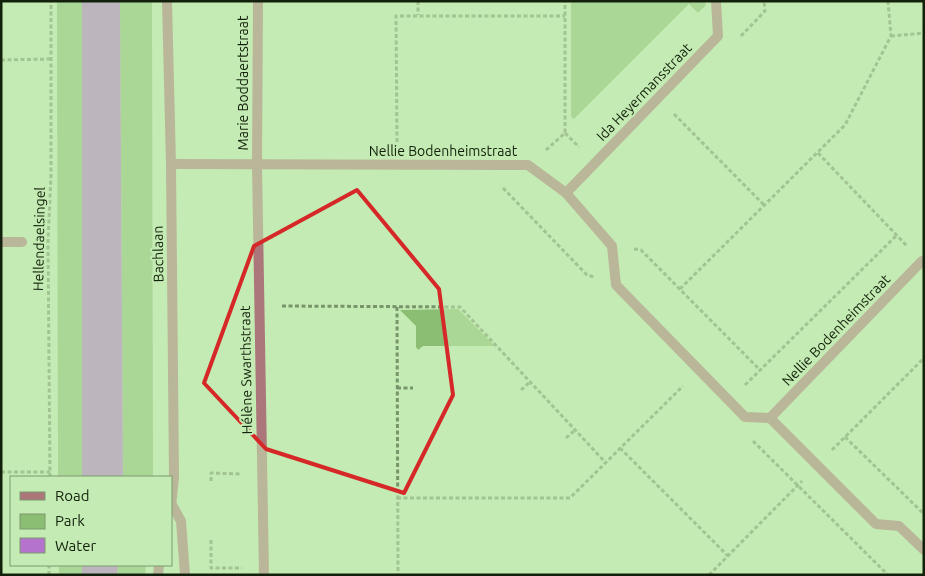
<svg xmlns="http://www.w3.org/2000/svg" width="925" height="576" font-family="Ubuntu,sans-serif">
<style>
.green{fill:#8bbd73}
.water{fill:#b473cc}
.lines{fill:none;stroke-linecap:round;stroke-linejoin:round}
.path{stroke:#78946b;stroke-width:3;stroke-dasharray:4 2.5;stroke-linecap:butt}
.minor{stroke:#ab777a;stroke-width:10}
.tertiary{stroke:#ab777a;stroke-width:10}
.marked{fill:none;stroke:#d62828;stroke-width:4;stroke-linejoin:round}
.labels{text-anchor:middle;dominant-baseline:central;stroke-width:4;stroke-linejoin:round;paint-order:stroke}
.street-label{font-size:14px;fill:#13210c;stroke:#c4ebb3}
</style>
<rect width="100%" height="100%" fill="#c4ebb3"/>
<g class="green">
<polygon points="57,1 82,1 82,477 58,477"/>
<polygon points="120,1 152,1 153,477 123,477"/>
<polygon points="571,1 705,1 706,5 698,13 689,4 574,119 572,118 571,115"/>
<polygon points="458,309 495,346 423,346 418,350 416,347 416,326 400,310"/>
<rect x="59" y="565" width="23" height="10"/>
<polygon points="118,565 146,565 145,575 117,575"/>
</g>
<g class="water">
<polygon points="82,1 120,1 123,477 82,477"/>
<polygon points="82,565 118,565 117,575 82,575"/>
</g>
<g class="lines">
<g class="path">
<polyline points="418,1 418,15"/>
<polyline points="741,36 765,11 764,1"/>
<polyline points="891,36 924,33"/>
<polyline points="1,60 51,59"/>
<polyline points="674,114 765,206"/>
<polyline points="565,133 579,147"/>
<polyline points="397,142 396,16 565,16"/>
<polyline points="546,150 565,133 565,1"/>
<polyline points="818,153 907,246"/>
<polyline points="503,188 587,275 594,277"/>
<polyline points="634,249 641,250 760,370"/>
<polyline points="680,289 845,125 891,36 888,1"/>
<polyline points="282,306 460,307 606,463"/>
<polyline points="397,307 398,575"/>
<polyline points="745,385 896,236"/>
<polyline points="397,388 413,388"/>
<polyline points="521,390 530,382"/>
<polyline points="845,437 924,514"/>
<polyline points="566,438 575,430"/>
<polyline points="753,441 888,575"/>
<polyline points="620,448 728,556"/>
<polyline points="832,450 924,358"/>
<polyline points="1,472 50,472"/>
<polyline points="50,477 48,242 51,175 51,1"/>
<polyline points="211,481 211,473 241,474"/>
<polyline points="397,498 570,498 683,386"/>
<polyline points="211,540 211,568 242,568"/>
<polyline points="49,575 49,565"/>
<polyline points="709,575 802,481"/>
</g>
<g class="minor">
<polyline points="258,1 257,165 264,575"/>
<polyline points="171,164 528,165 566,193 612,246 616,285 745,417 770,418 876,524 899,526 924,550"/>
<polyline points="566,193 718,36 716,1"/>
<polyline points="1,242 22,242"/>
<polyline points="770,418 922,261"/>
</g>
<g class="tertiary">
<polyline points="167,1 171,164 174,477 171,507"/>
<polyline points="172,505 181,521 185,575"/>
<polyline points="158,575 159,565"/>
</g>
</g>
<path d="M0 0H925V576H0ZM357 190 439 289 453 395 404 493 266 449 204 383 254 246Z" fill="#c4ebb3" fill-opacity=".55" fill-rule="evenodd"/>
<path class="marked" d="M357 190 439 289 453 395 404 493 266 449 204 383 254 246Z"/>
<g class="labels">
<g class="street-label">
<text transform="translate(243 83) rotate(-90)">Marie Boddaertstraat</text>
<text transform="translate(644 92) rotate(-46)">Ida Heyermansstraat</text>
<text x="443" y="151">Nellie Bodenheimstraat</text>
<text transform="translate(39 239) rotate(-89)">Hellendaelsingel</text>
<text transform="translate(158 254) rotate(-91)">Bachlaan</text>
<text transform="translate(836 330) rotate(-46)">Nellie Bodenheimstraat</text>
<text transform="translate(246 370) rotate(-91)">Hélène Swarthstraat</text>
</g>
</g>
<rect width="925" height="576" fill="none" stroke="#13210c" stroke-width="5"/>
<rect x="10" y="476" width="162" height="90" fill="#c4ebb3" stroke="#7d9a70"/>
<rect x="20" y="492" width="25" height="8" fill="#ab777a" stroke="#7d9a70"/>
<text x="55" y="501" font-size="15" fill="#13210c">Road</text>
<rect x="20" y="514" width="25" height="15" fill="#8bbd73" stroke="#7d9a70"/>
<text x="55" y="526" font-size="15" fill="#13210c">Park</text>
<rect x="20" y="538" width="25" height="15" fill="#b473cc" stroke="#7d9a70"/>
<text x="55" y="551" font-size="15" fill="#13210c">Water</text>
</svg>
